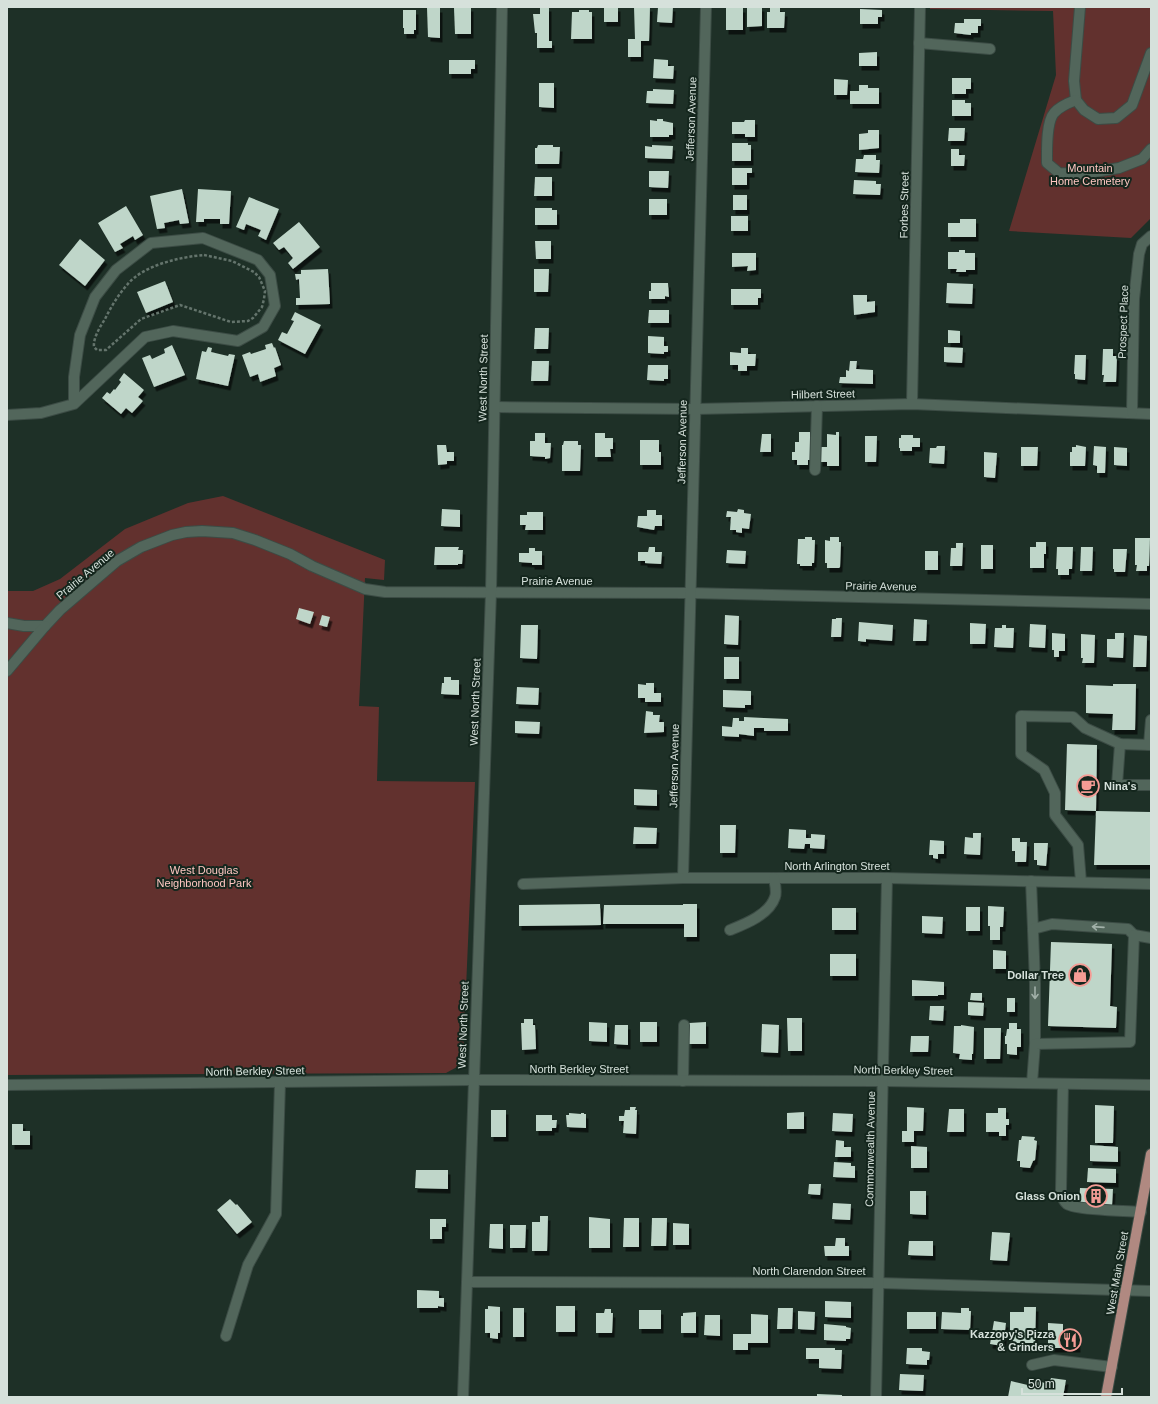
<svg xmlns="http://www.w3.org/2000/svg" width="1158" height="1404" font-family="Helvetica,sans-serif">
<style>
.green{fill:#62312e}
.building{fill:#bfd6c9;filter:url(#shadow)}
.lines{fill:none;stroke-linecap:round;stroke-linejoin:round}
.minor-casing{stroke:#3c4c45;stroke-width:12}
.major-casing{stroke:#3c4c45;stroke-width:12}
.path{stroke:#64746c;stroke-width:2.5;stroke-dasharray:3 2;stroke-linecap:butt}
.minor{stroke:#52665b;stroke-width:10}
.major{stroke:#b08981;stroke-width:10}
.oneway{stroke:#a1b0a8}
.labels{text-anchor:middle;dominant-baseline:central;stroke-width:4;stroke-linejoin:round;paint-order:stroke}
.street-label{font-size:11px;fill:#d6e1db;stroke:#14261d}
.park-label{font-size:11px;fill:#fec6c1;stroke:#14261d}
.poi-label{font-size:11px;font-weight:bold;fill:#d6e1db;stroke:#14261d;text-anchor:end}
</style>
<defs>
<filter id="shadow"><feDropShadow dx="2.5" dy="4.5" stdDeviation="0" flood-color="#0009"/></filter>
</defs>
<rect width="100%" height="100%" fill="#1e3027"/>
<g class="green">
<polygon points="930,7 1151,7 1151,218 1131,238 1009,231 1056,75 1053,11 930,9"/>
<polygon points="223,496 385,560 384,580 365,578 359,706 379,707 377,781 475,782 463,1057 457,1067 446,1073 7,1075 7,591 33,591 60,579 125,529 188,503"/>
</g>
<g class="building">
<polygon points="471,7 471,34 455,34 454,8"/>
<polygon points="540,7 549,7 549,41 552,41 552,48 537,48 537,33 535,33 533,14 540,14"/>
<rect x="604" y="7" width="14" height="15"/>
<polygon points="634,7 650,7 649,41 641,41 641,57 628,57 628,39 635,39"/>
<polygon points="658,7 673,7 672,23 657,22"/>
<polygon points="747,7 762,7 762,26 747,27"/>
<polygon points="770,7 780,7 780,12 785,12 784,28 767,28 767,12 770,12"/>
<polygon points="427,8 440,8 440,38 428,37"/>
<rect x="726" y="8" width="17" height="22"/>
<polygon points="860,9 882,10 882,17 878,17 878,24 860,24"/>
<polygon points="403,10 416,10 416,30 414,30 414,34 404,34 404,28 403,28"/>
<polygon points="579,10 589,10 589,12 592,12 592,39 571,39 572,12 579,12"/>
<polygon points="964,19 981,19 981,26 978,26 978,33 971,33 971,35 954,33 955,23 964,23"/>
<polygon points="877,52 877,66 859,66 859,53"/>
<polygon points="654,59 668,60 668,66 674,66 673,79 653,78"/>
<polygon points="449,60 475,60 475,69 471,69 471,74 449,74"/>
<polygon points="952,78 971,78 971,89 966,89 966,94 952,94"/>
<polygon points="834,79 848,80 847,95 834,95"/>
<polygon points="539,83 554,83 554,108 539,107"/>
<polygon points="859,85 868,85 868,88 879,88 879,104 850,104 850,91 859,91"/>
<polygon points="653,89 674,90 673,104 646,103 647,91 653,91"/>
<polygon points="952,100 965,100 965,103 971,103 971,116 952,116"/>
<polygon points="657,119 663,119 663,121 673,123 673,135 669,135 669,137 650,137 650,120 657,121"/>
<polygon points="745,120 755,120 755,137 745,137 745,134 732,134 732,122 744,122"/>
<polygon points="949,128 965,128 964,141 948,141"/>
<polygon points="868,130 879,130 879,148 859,150 859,134 868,133"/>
<polygon points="732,143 748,143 748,145 751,145 751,161 732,161"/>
<polygon points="538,145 553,145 553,147 560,147 559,164 535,164 535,148 537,148"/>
<polygon points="652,145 673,146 672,159 645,158 645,146 652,147"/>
<polygon points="951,149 959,149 959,155 965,155 964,166 951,166"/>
<polygon points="864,155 876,155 876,160 880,160 879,173 855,172 856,159 863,159"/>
<polygon points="732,168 752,168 752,173 747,173 747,185 732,185"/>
<polygon points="649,171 669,171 668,188 649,187"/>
<polygon points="535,177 552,177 552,196 534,196"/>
<polygon points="854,180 876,181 876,184 881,184 880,195 853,194"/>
<polygon points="182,189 189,223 180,224 179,220 164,223 165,228 157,229 150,196"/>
<polygon points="198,189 231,191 229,224 220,224 220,219 204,219 204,222 196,222"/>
<rect x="733" y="195" width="14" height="15"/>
<polygon points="249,197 279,209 266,240 258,236 261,230 246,224 244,230 236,227"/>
<rect x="649" y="199" width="18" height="16"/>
<polygon points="126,206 143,235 135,240 133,236 120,244 123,248 115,252 98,223"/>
<polygon points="535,208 552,208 552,210 557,210 557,225 535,225"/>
<rect x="731" y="216" width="17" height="15"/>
<polygon points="960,219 976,219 976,237 948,237 948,223 960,223"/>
<polygon points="299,222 320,247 293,269 288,263 293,258 284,247 279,250 273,243"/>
<polygon points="80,239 105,260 85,286 59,265"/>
<polygon points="535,241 551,241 551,259 536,259"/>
<polygon points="959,250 965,250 965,253 975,253 975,270 966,270 966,272 956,272 957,269 948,269 948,252 959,252"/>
<polygon points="732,253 756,253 756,270 747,271 748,266 732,267"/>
<polygon points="328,269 330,304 296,305 296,298 300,298 299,279 296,280 295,274 301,274 301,270"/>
<polygon points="534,269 549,269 548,292 534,292"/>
<polygon points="165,281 173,302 146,313 137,292"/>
<polygon points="651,283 668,283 669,297 665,296 665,299 649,299 649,291 651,291"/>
<polygon points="947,283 973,284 972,304 946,303"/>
<polygon points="731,289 761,289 761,298 758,298 758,305 731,305"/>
<polygon points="853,295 867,295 867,302 875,301 875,312 854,315"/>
<polygon points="649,310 669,310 669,323 648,323"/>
<polygon points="295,312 321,325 305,354 278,340 282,332 287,334 294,321 291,320"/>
<polygon points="535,328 549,328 548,349 534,349"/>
<polygon points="948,330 960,331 960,343 948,343"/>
<polygon points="648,336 664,337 664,346 668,346 668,352 664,352 664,354 648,353"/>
<polygon points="272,343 274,348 275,347 281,365 274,368 276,376 260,382 258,374 250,377 242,355 250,352 251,354 266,349 265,345"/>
<polygon points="172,345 185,375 154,387 142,358 150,355 152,359 165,353 164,349"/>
<polygon points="208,347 212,348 211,352 228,356 229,354 235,355 228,386 196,379 202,351 206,352"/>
<polygon points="944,347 963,348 962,363 944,362"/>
<polygon points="741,348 748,348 748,354 756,354 755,366 747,366 747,371 738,371 738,365 730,365 730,352 741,353"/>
<polygon points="1103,349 1113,349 1113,356 1117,356 1116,382 1103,382 1104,375 1102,375"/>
<polygon points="1075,355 1086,355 1085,380 1075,379 1075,374 1074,374"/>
<polygon points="532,361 549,361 548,381 531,381"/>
<polygon points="850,361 857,361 856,369 873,370 873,384 839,383 840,377 846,377 846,370 849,371"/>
<polygon points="648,365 668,365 668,379 664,379 664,381 647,380"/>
<polygon points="124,373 144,390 138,397 143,401 132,413 126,408 121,414 102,398 107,392 110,394 114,389 115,390 121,382 119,380"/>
<polygon points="799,432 810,432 810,460 808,460 808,465 797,465 797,460 792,460 792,452 795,452 795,442 799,442"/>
<polygon points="836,432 839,432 839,466 827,466 827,462 820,462 820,447 827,447 827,434 836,435"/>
<polygon points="535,433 545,433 545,443 551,443 550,458 545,459 545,457 530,456 530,441 535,441"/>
<polygon points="595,433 605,433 605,438 613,438 613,449 610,449 611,457 595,457"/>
<polygon points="762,434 771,434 771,452 760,452"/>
<polygon points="901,435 913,435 913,438 920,438 920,447 912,447 912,451 900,451 900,448 899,448 899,438 901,438"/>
<polygon points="865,436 877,436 876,462 865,462"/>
<polygon points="640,440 659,440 659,452 661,452 661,465 640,465"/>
<polygon points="564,441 578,441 578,445 581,445 580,471 562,471 562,445 563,445"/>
<polygon points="437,445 446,445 447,452 454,452 454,461 447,461 447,464 438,465"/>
<polygon points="1076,445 1086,447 1085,466 1070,466 1070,452 1072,452 1072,447 1076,447"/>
<polygon points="937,446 945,446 944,464 929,463 930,448 936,448"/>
<polygon points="1094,446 1106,447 1105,473 1097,473 1097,466 1093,465"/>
<polygon points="1021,447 1038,447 1037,466 1021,466"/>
<polygon points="1114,447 1127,448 1127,466 1114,465"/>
<polygon points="984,452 997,453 995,478 984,477"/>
<polygon points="442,509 460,510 460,527 441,526"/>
<polygon points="738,509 744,510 744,513 751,514 749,529 742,528 742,533 736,532 736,530 730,530 731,517 726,517 727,511 737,512"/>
<polygon points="647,510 656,510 656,515 662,515 662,526 655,526 654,530 637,527 638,516 647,516"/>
<polygon points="527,512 543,512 543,530 525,530 526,525 520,525 520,515 527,515"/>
<polygon points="805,537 812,537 812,540 815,540 814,563 812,563 812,566 800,566 800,564 797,564 798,539 805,539"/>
<polygon points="830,537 839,537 839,542 841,542 840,567 839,568 827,568 827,563 825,563 825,540 830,541"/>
<polygon points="1135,538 1150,538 1149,566 1147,566 1147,571 1136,571 1137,565 1135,565"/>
<polygon points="1036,542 1046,542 1046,554 1044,554 1044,568 1030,568 1030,547 1036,547"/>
<polygon points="956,543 963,543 962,566 950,566 951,548 956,548"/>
<rect x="981" y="545" width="12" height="24"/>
<polygon points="435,547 459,547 458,550 463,550 462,564 458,564 458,565 434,565"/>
<polygon points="649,547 655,547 655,552 662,552 661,564 645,563 645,561 638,561 638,552 648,552"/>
<polygon points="1057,547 1073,547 1072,569 1069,569 1069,575 1058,575 1058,569 1056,569"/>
<polygon points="1081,547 1093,547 1092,571 1080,571"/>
<polygon points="529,548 535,548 535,551 542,551 542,565 532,565 532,563 519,562 519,553 529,553"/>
<polygon points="1113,549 1127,549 1125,572 1114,572 1114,569 1113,569"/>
<polygon points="727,550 746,551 745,564 726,563"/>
<rect x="925" y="551" width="13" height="19"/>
<polygon points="299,608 314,612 310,624 296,619"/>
<polygon points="322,615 330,617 327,627 319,625"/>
<polygon points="725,615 739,616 738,645 724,644"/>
<polygon points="836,618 842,618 841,637 831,637 832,619 836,619"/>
<polygon points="914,619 927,620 926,641 913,641"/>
<polygon points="859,622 893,625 892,641 866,639 866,642 858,641"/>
<polygon points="970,623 986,624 985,644 970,644"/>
<polygon points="1030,624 1046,625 1045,648 1029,647"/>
<polygon points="521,625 538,625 537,659 520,658"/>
<polygon points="1002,625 1006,625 1006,628 1014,628 1013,648 994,647 995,628 1002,628"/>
<polygon points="1052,633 1065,634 1065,651 1059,651 1059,657 1054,657 1054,650 1052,650"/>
<polygon points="1115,633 1124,633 1123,658 1107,657 1107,639 1115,639"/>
<polygon points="1081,634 1095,635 1094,663 1082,663 1083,658 1081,658"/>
<polygon points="1134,635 1147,636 1146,667 1133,667"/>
<rect x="724" y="657" width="15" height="22"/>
<polygon points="444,677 451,677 451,680 459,680 459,695 441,694 442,683 444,683"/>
<polygon points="646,683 654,683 654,693 661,693 661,702 645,702 645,698 638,698 638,684 646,685"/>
<polygon points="1113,684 1136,684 1135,730 1112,730 1113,714 1086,713 1086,685 1113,686"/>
<polygon points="517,687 539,688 538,705 516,704"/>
<polygon points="723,690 751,691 751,705 745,705 745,708 723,707"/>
<polygon points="646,711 653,712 653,715 660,715 659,722 664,722 664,732 644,733"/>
<polygon points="744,717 788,719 788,731 764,731 764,728 754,728 754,736 739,734 739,737 722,736 722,726 732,727 733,718 739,718 739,721 744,721"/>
<polygon points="515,721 540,722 539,734 515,733"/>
<polygon points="1067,744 1097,745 1096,811 1151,812 1151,865 1094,865 1096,811 1065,810"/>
<polygon points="634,789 657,790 657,806 634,805"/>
<polygon points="720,825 736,825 735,853 720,853"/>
<polygon points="634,827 657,828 656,844 633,844"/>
<polygon points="789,829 806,830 806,838 811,838 811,834 825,835 824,849 810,848 810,844 805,844 804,849 788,848"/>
<polygon points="973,833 981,833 980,855 964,854 965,837 973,838"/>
<polygon points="1012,838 1020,838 1020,842 1027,842 1026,862 1015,862 1015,851 1012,851"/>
<polygon points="930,840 944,841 944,854 938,854 938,859 933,858 933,855 929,855"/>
<polygon points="1034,843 1048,843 1046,866 1037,865 1037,860 1034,860"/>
<polygon points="600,904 601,925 519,926 519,905"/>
<polygon points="683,904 697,904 697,937 684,937 684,924 603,924 604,905 683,905"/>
<polygon points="988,906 1004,907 1003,927 1000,927 1000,940 990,940 990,926 988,926"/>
<rect x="966" y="907" width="14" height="24"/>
<rect x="832" y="908" width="24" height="22"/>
<polygon points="922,916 943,917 942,934 922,933"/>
<polygon points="1051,942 1112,944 1110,1006 1117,1007 1116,1028 1048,1026"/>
<polygon points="993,950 1006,951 1006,969 993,969"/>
<rect x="830" y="954" width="26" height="22"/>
<polygon points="912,980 944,982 944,995 938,995 938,996 912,996"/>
<polygon points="971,993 982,993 982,1001 970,1000"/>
<rect x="1007" y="998" width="8" height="14"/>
<polygon points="968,1002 984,1003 983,1016 968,1015"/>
<polygon points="930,1006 944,1006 943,1021 929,1020"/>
<polygon points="787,1018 802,1018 802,1051 788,1051"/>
<polygon points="524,1019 533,1019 533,1025 535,1025 536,1049 522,1050 521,1023 524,1023"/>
<polygon points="589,1022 607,1023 607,1042 589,1041"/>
<rect x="640" y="1022" width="17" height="20"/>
<polygon points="706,1022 706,1044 689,1044 689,1023"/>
<polygon points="1009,1023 1017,1023 1017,1029 1021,1029 1021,1047 1017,1047 1017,1055 1007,1054 1007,1044 1005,1044 1005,1036 1006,1036 1007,1029 1009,1029"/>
<polygon points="762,1024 779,1025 778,1053 761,1052"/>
<polygon points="615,1025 628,1025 628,1045 614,1044"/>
<polygon points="961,1025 974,1027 973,1054 972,1054 972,1060 959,1059 960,1054 953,1053 954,1026 961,1026"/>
<polygon points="984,1028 1001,1028 1000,1059 984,1059"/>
<polygon points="911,1036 929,1036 928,1052 910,1052"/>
<polygon points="1095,1105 1114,1106 1113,1143 1095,1143"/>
<polygon points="630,1107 636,1107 635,1110 637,1110 636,1134 623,1133 624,1121 619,1121 619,1116 624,1116 625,1110 630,1110"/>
<polygon points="907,1107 924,1108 923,1131 914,1131 914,1142 902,1142 902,1131 907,1131"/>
<polygon points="998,1108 1006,1108 1006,1119 1009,1119 1009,1125 1006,1125 1006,1136 999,1136 999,1132 986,1132 986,1113 998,1113"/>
<polygon points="949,1109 964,1109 964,1132 947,1132"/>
<rect x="491" y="1110" width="15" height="27"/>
<polygon points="804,1112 804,1129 787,1129 787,1113"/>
<polygon points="569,1113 581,1114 581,1113 584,1113 584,1114 586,1114 586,1128 567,1127 566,1115 569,1115"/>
<polygon points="833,1113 853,1114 852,1132 832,1131"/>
<polygon points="536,1115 552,1115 552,1120 557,1120 556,1128 552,1128 552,1131 536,1131"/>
<polygon points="12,1124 23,1124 23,1131 30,1131 30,1145 12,1145"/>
<polygon points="1022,1136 1035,1137 1034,1140 1037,1141 1035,1160 1033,1161 1030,1168 1020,1167 1020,1161 1017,1161 1019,1140 1021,1140"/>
<polygon points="836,1140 844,1141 844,1147 851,1147 851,1157 835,1157"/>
<polygon points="1090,1145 1118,1147 1118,1162 1090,1161"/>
<polygon points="911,1146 927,1147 927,1168 911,1168"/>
<polygon points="834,1162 851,1163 851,1166 855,1166 855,1178 833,1177"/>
<polygon points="1088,1168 1116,1169 1116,1183 1087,1182"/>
<polygon points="416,1170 448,1170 448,1189 415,1188"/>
<polygon points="809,1184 821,1184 820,1195 808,1194"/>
<polygon points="1080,1188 1113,1189 1112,1205 1079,1203"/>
<polygon points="910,1191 926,1191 926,1215 910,1214"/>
<polygon points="230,1199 236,1205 237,1204 252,1222 237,1234 217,1210"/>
<polygon points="833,1203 851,1204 850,1220 832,1219"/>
<polygon points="540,1216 548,1216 547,1251 532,1251 532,1222 540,1222"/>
<polygon points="589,1217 610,1219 610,1248 589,1248"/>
<polygon points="624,1218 639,1218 639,1247 623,1247"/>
<polygon points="652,1218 667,1218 666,1246 651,1246"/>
<polygon points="430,1219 446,1219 446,1227 442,1227 442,1239 430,1239"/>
<polygon points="673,1223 689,1224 689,1245 673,1245"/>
<polygon points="490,1224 503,1224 503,1249 489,1248"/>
<polygon points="510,1225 526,1225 525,1248 510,1248"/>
<polygon points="992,1232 1010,1233 1007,1261 990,1260"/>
<polygon points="836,1238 845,1238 845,1246 849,1246 849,1256 825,1256 824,1246 835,1246"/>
<polygon points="909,1241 933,1241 933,1256 908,1255"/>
<polygon points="417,1290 439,1291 439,1298 444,1298 444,1307 438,1306 438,1308 417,1308"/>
<polygon points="825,1301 851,1302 851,1318 825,1317"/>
<polygon points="488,1306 500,1307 500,1333 498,1333 498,1339 490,1338 490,1333 485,1333 485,1309 488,1309"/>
<rect x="556" y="1306" width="19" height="26"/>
<polygon points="1024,1307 1036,1307 1035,1343 1010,1343 1010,1312 1024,1312"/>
<rect x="513" y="1308" width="11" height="29"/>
<polygon points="778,1308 793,1308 792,1329 777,1329"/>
<polygon points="961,1308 969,1308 969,1311 971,1311 970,1330 941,1329 942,1312 961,1313"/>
<polygon points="605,1309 611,1309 611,1313 613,1313 612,1333 596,1333 596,1313 604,1313"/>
<rect x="639" y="1310" width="22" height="19"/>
<polygon points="798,1311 815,1312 814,1330 798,1329"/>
<polygon points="696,1312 696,1333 681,1333 681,1316 683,1316 683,1313"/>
<rect x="907" y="1312" width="29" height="17"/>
<polygon points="751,1314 768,1315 768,1343 748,1343 748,1350 733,1350 733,1334 751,1334"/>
<polygon points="705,1315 720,1315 720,1336 704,1335"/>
<polygon points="994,1321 1006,1323 1003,1346 990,1344"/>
<polygon points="1048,1323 1063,1324 1063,1334 1077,1334 1078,1348 1048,1348"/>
<polygon points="824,1324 846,1326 846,1327 851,1328 850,1339 846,1339 846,1341 824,1340"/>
<polygon points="806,1348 835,1348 835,1350 842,1350 841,1369 819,1368 819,1359 806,1359"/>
<polygon points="907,1348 922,1348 922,1351 930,1352 929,1360 927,1360 927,1365 906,1364"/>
<polygon points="900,1374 924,1375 923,1391 899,1390"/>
<polygon points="1051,1378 1066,1380 1063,1397 1008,1397 1011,1381 1036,1387 1037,1381 1049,1384"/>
<polygon points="817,1394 842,1395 842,1397 817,1397"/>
</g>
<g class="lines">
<g class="minor-casing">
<g id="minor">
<polyline points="1080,7 1074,81 1076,100 1084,110 1098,119 1116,118 1132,105 1151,53"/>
<polyline points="919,43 990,49"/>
<path d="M1076 100C1068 103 1059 107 1054 113 1046 122 1047 151 1047 163L1059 173 1082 174 1119 168 1142 159 1151 149"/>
<polyline points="912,404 920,7"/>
<polyline points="495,407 695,409 912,404 1151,414"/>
<polyline points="1132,413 1134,299 1139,254 1142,244 1151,236"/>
<polyline points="7,415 41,413 74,404 145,337 173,331 238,341 263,327 275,306 270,275 258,260 203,238 151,243 116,270 95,297 80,335 74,377 74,404"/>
<polyline points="815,470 817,406"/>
<polyline points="7,623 24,626 45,626 60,610 117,561 141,547 172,535 186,532 202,531 233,533 255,540 290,554 312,566 365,589 385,592 691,593 1151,604"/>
<polyline points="7,671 45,626"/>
<polyline points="1120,744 1117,785 1151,785"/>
<polyline points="1149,745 1151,720"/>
<polyline points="683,878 706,7"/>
<polyline points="1031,881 1033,929"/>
<polyline points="1081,882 1078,845 1055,815 1055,793 1044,770 1021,754 1021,716 1073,717 1085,728 1120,744 1151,745"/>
<polyline points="523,884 683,878 887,878 1151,884"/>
<path d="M730 930C745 924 769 915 775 897 777 892 775 884 774 878"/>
<polyline points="1035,1044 1035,984 1033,929 1052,924 1128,929 1134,935"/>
<polyline points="683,1081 684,1025"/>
<polyline points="1032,1083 1035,1044 1130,1042 1134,935 1151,938"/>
<path d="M1063 1084 1061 1190C1062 1195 1062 1200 1067 1204 1076 1210 1127 1211 1141 1212"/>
<polyline points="7,1085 473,1080 883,1081 1151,1085"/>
<polyline points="468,1282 879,1283 1151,1291"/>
<polyline points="226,1336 248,1265 276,1214 280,1083"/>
<polyline points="1032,1365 1054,1360 1112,1367"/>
<polyline points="463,1397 491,592 502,7"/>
<polyline points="876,1397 887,878"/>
</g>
</g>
<g class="major-casing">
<polyline id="major" points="1106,1397 1151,1154"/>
</g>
<path class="path" d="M204 255 232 261 254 272 259 277 265 291 264 299 262 307 253 318 248 321 231 322 180 305 141 319 106 350H97L94 347C93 338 100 327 105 319 111 307 118 295 127 285 143 265 180 257 204 255Z"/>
<use href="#minor" class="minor"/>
<use href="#major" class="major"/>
</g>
<defs><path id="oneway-shaft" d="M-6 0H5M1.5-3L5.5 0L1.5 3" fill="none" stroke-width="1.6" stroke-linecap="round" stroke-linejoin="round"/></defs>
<g class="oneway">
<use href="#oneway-shaft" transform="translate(1098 927) rotate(-176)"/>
<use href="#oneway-shaft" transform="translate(1035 993) rotate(90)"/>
</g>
<defs>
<g id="cafe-ring" transform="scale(1.15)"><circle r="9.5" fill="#14261d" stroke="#f59c95" stroke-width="1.5"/><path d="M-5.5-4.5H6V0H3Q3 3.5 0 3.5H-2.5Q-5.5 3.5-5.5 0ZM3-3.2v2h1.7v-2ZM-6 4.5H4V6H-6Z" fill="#f59c95"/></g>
<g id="shop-ring" transform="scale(1.15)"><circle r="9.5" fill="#14261d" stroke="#f59c95" stroke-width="1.5"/><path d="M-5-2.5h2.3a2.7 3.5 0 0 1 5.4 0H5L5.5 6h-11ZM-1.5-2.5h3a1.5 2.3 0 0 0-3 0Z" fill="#f59c95"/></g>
<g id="building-ring" transform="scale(1.15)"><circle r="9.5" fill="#14261d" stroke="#f59c95" stroke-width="1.5"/><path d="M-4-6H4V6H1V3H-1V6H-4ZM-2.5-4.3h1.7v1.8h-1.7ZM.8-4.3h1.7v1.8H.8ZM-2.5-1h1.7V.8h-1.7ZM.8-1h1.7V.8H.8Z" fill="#f59c95"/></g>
<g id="restaurant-ring" transform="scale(1.15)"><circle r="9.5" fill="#14261d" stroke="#f59c95" stroke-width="1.5"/><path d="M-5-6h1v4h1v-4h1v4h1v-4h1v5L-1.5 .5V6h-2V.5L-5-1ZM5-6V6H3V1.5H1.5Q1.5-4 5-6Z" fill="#f59c95"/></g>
</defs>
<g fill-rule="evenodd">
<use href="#cafe-ring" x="1088" y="786"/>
<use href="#shop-ring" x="1080" y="975"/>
<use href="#building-ring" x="1096" y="1196"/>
<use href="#restaurant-ring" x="1070" y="1340"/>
</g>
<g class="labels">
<g class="street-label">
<text transform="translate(691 119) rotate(-88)">Jefferson Avenue</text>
<text transform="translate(904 205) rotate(-89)">Forbes Street</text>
<text transform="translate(1123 322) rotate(-88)">Prospect Place</text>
<text transform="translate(483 378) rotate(-89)">West North Street</text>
<text transform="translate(823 394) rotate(-1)">Hilbert Street</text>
<text transform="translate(682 442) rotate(-89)">Jefferson Avenue</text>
<text transform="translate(85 574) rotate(-40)">Prairie Avenue</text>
<text x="557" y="581">Prairie Avenue</text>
<text transform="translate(881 586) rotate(1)">Prairie Avenue</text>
<text transform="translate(475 702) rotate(-88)">West North Street</text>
<text transform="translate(674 766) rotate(-89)">Jefferson Avenue</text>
<text x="837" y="866">North Arlington Street</text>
<text transform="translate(463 1025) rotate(-88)">West North Street</text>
<text x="579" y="1069">North Berkley Street</text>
<text transform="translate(903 1070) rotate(1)">North Berkley Street</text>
<text transform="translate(255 1071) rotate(-1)">North Berkley Street</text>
<text transform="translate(870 1149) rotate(-89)">Commonwealth Avenue</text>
<text x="809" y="1271">North Clarendon Street</text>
<text transform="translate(1117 1273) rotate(-80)">West Main Street</text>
</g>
<g class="park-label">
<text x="1090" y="168">Mountain<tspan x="1090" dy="13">Home Cemetery</tspan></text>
<text x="204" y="870">West Douglas<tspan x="204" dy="13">Neighborhood Park</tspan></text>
</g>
<g class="poi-label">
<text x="1104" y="786" text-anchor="start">Nina's</text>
<text x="1064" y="975">Dollar Tree</text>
<text x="1080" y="1196">Glass Onion</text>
<text x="1054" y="1334">Kazzopy's Pizza<tspan x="1054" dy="13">&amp; Grinders</tspan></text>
</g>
</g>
<rect width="1158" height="1404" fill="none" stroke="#d6e1db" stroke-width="16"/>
<path d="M1022 1388v6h100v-6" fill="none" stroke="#d6e1db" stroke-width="2"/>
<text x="1028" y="1388" font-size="12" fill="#d6e1db" stroke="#14261d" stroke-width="3" paint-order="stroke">50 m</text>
</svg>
